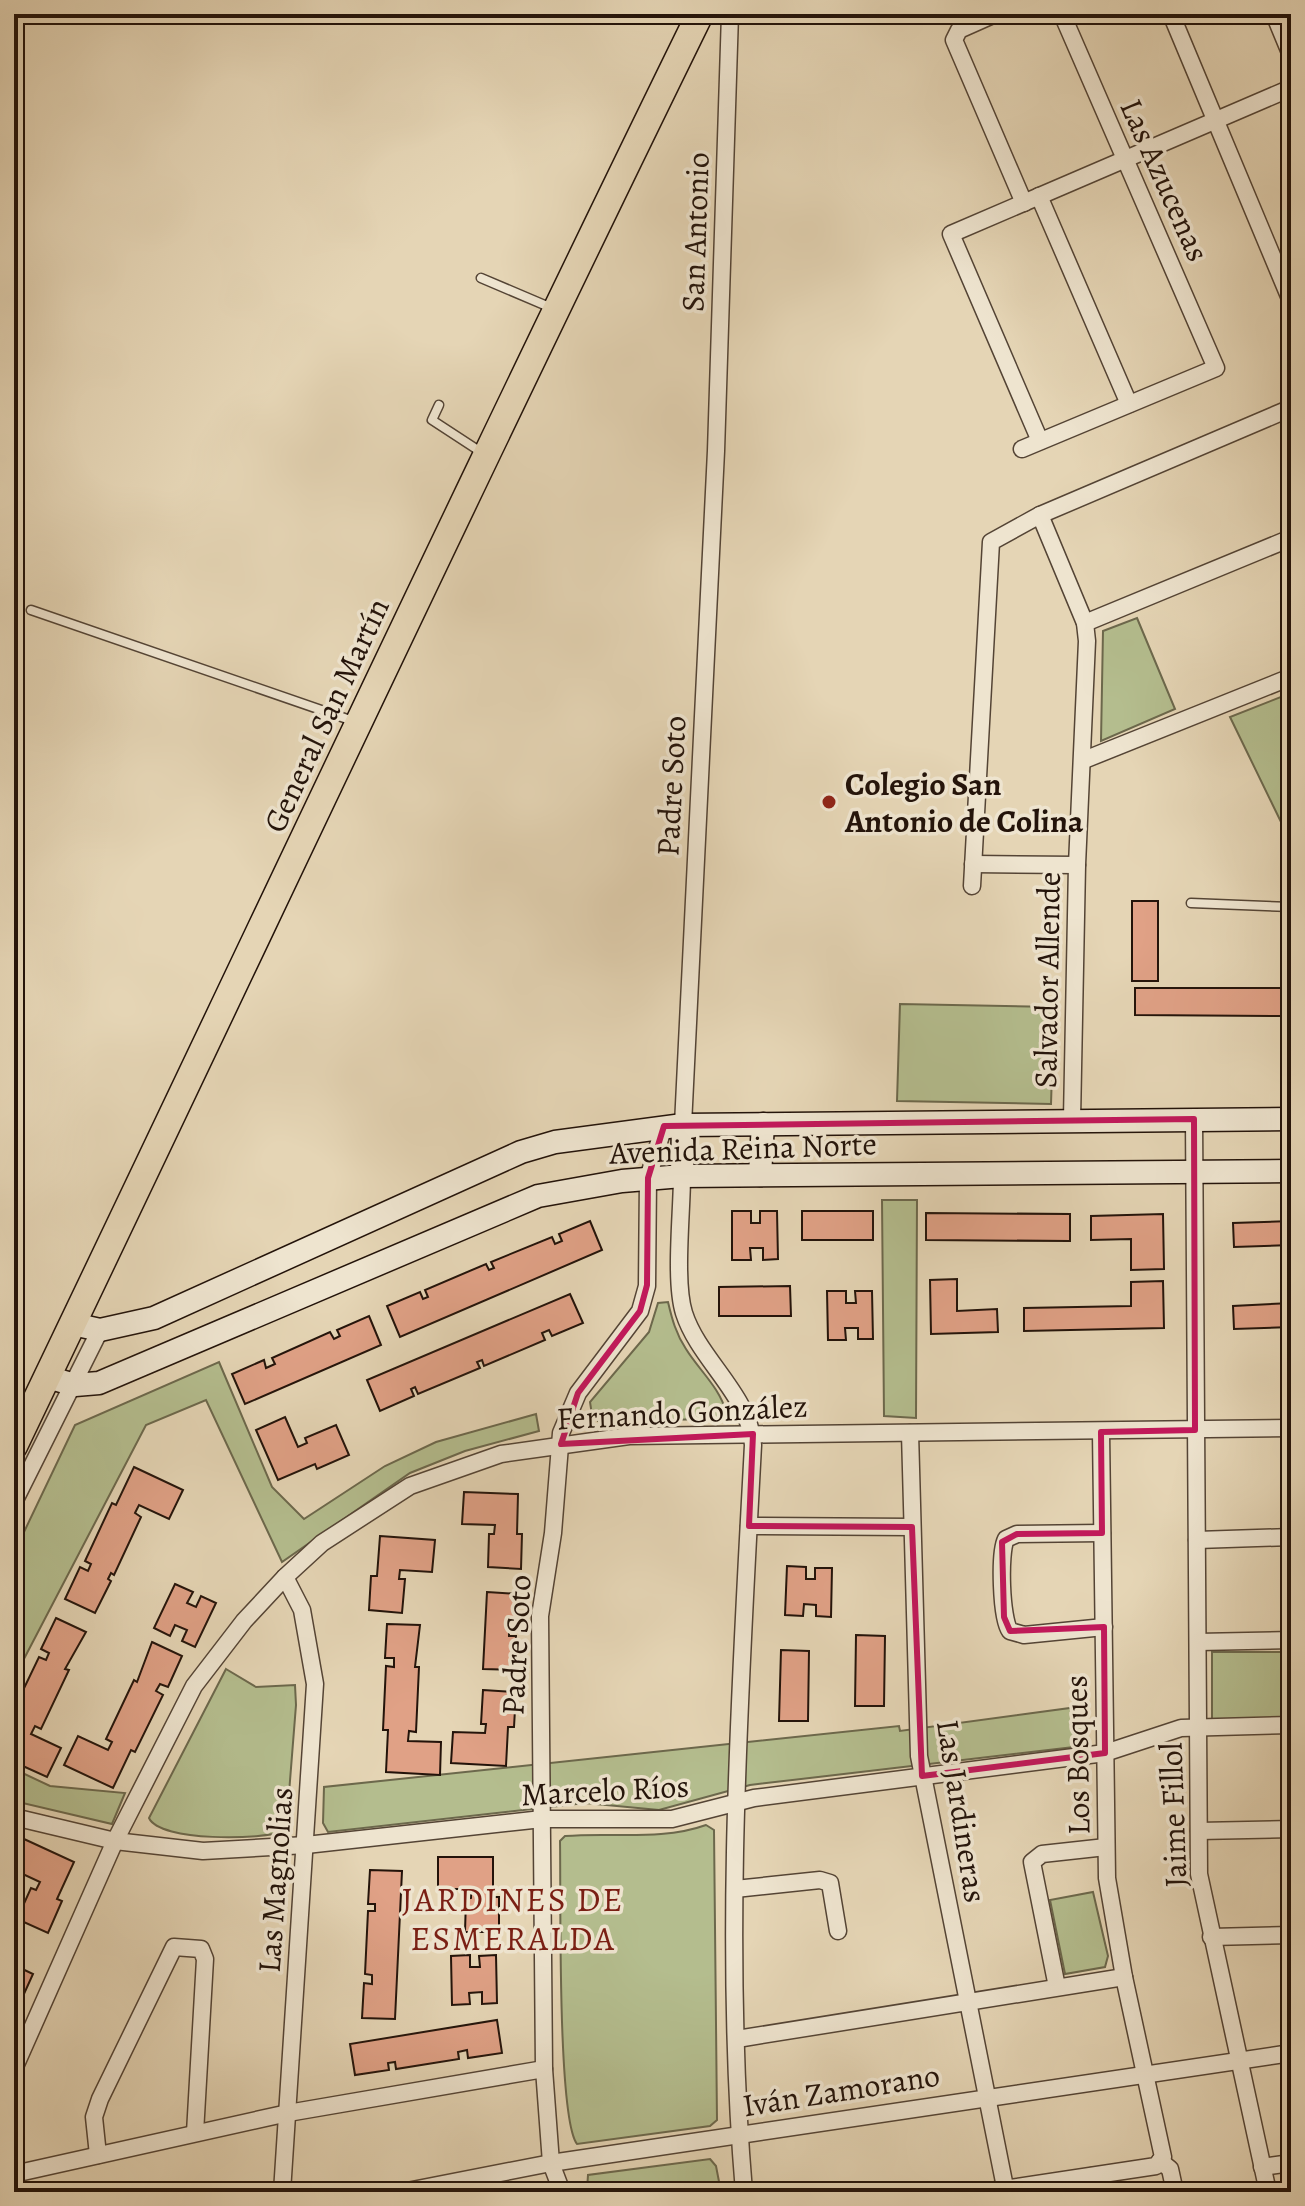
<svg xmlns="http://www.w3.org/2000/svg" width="1305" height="2206" font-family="Alegreya,serif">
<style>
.green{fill:#b4bd8e;stroke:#6c684c;stroke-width:2}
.building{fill:#e0a186;stroke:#23130a;stroke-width:2}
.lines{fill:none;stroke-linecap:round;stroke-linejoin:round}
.lane-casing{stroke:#544435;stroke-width:11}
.street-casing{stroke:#544435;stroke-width:19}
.secondary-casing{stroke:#23130a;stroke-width:25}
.primary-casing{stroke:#23130a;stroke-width:29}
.lane{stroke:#eee4cf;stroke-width:8}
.street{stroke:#eee4cf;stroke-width:16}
.secondary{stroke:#eee4cf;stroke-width:22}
.primary{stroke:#e5d5b5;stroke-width:26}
.marked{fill:none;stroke:#c2185b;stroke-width:6;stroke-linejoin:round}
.poi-dot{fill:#8f2418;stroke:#eee4cf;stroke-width:3}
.labels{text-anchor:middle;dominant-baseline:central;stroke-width:7;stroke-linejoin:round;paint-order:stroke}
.street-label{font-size:32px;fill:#23130a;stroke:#eee4cf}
.poi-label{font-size:32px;font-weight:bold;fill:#23130a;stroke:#eee4cf;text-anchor:start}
.neighbourhood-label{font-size:34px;letter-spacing:2px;fill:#7a1f14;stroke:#eee4cf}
</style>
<rect width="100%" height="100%" fill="#e5d5b5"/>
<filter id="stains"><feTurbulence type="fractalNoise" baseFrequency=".0025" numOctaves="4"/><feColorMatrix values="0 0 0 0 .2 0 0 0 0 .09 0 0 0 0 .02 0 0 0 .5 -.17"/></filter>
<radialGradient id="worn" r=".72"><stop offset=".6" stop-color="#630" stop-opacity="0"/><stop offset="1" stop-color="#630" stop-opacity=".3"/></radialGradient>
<g class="green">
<polygon points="1137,618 1175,709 1101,741 1103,631"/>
<polygon points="1291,693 1291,834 1281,822 1230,717"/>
<polygon points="900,1004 1054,1007 1051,1104 897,1101"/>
<polygon points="882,1200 917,1200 916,1418 884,1416"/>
<path d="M668 1302C672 1319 676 1334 686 1349 699 1370 720 1388 726 1412L717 1419 598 1421 592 1415 590 1402 649 1332 658 1303Z"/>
<polygon points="219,1362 272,1487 304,1519 385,1466 436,1442 536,1414 539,1431 465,1451 410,1473 282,1562 206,1400 146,1425 14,1678 14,1553 75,1425"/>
<polygon points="1212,1652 1291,1652 1291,1718 1212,1720"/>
<path d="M226 1669 256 1687 295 1685 296 1705 286 1831C262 1840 160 1842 149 1818Z"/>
<polygon points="1085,1706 1083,1742 1074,1747 750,1785 659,1810 585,1803 328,1832 323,1823 324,1787 899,1726 900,1731"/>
<polygon points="14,1769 50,1786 125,1793 112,1824 14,1801"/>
<path d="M706 1825 714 1830 717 2120 710 2126 577 2144C557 2118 561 1888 560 1841L565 1836C612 1832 662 1841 706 1825Z"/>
<polygon points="1093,1892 1108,1956 1105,1967 1065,1974 1050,1900"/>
<polygon points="710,2159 716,2166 721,2192 587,2190 588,2175"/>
</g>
<g class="building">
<rect x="1132" y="901" width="26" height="80"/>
<polygon points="1135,988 1281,988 1281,1016 1135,1015"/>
<polygon points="732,1211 751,1211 751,1223 760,1223 760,1211 777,1211 778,1259 763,1260 763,1248 750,1248 751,1260 732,1260"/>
<rect x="802" y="1211" width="71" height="29"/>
<polygon points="926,1213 1070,1214 1070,1241 926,1240"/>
<polygon points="1163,1214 1164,1269 1131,1270 1131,1239 1091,1240 1091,1216"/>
<polygon points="590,1221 602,1250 400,1337 387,1306 420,1292 423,1299 428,1297 425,1290 486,1264 489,1270 494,1268 491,1262 552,1237 555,1244 562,1241 559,1234"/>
<polygon points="1291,1221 1291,1245 1234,1247 1233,1223"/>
<polygon points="957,1279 957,1311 997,1309 998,1332 931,1334 930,1280"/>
<polygon points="1163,1281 1164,1328 1024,1331 1024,1308 1131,1306 1131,1282"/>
<polygon points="790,1286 791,1316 719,1316 719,1287"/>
<polygon points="827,1291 846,1291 846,1303 856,1303 855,1291 872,1291 873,1339 858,1339 858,1328 845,1328 846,1340 828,1340"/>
<polygon points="570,1294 583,1323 552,1336 549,1330 542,1333 545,1340 484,1366 482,1360 477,1362 480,1368 418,1394 415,1387 411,1389 414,1396 380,1411 367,1380"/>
<polygon points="1291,1303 1291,1327 1234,1329 1233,1306"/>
<polygon points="369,1316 381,1345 245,1404 232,1374 264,1360 266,1368 275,1364 272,1358 330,1332 334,1339 340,1336 337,1330"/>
<polygon points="285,1417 298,1447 307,1443 305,1438 336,1425 349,1455 317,1469 315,1464 278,1480 256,1430"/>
<polygon points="134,1467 183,1490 169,1519 139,1505 135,1513 141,1517 114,1575 111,1573 108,1579 111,1581 95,1613 65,1599 80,1567 88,1571 91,1564 85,1561 112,1503 116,1505"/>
<polygon points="464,1492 518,1494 517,1534 522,1534 521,1569 488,1567 489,1534 494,1534 495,1525 462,1524"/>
<polygon points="380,1536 435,1540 432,1572 400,1570 399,1579 405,1579 402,1613 369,1610 371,1576 377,1576"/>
<polygon points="787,1566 806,1567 806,1579 815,1579 815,1568 832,1568 831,1617 816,1616 816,1605 804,1604 803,1616 785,1615"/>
<polygon points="175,1584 193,1592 187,1603 196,1607 201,1596 216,1603 195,1647 182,1641 187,1630 175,1625 170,1636 154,1628"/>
<polygon points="487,1592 519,1594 517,1629 509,1628 509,1636 516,1636 514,1670 483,1669"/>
<polygon points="56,1618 86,1632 65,1669 69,1670 41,1729 35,1726 31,1734 61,1748 47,1777 14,1762 14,1709 39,1657 46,1660 49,1653 41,1649"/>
<polygon points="387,1624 420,1625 415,1667 419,1667 416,1732 409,1731 408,1741 441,1742 440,1775 386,1772 388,1730 383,1730 386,1666 394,1667 394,1658 385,1658"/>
<polygon points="856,1635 885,1636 884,1706 855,1706"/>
<polygon points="152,1642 182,1656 168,1687 160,1684 156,1691 163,1695 135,1752 131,1750 113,1788 64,1765 78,1736 108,1750 112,1742 106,1739 134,1680 137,1682"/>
<polygon points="781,1650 809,1651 808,1721 779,1721"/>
<polygon points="483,1690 516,1692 514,1727 508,1727 506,1766 451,1763 453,1732 485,1733 486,1724 481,1724"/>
<polygon points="24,1839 74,1862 57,1899 62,1901 48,1933 17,1919 31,1888 36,1890 40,1882 14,1870"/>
<polygon points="438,1857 493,1857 493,1897 499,1897 499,1932 465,1932 466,1899 471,1898 471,1889 438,1889"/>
<polygon points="370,1870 402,1871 395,2019 362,2018 364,1983 372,1984 372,1975 365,1974 368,1911 375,1911 375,1904 368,1904"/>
<polygon points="470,1955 470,1967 480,1967 479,1956 496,1955 497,2003 482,2004 482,1992 469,1993 470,2004 452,2005 451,1956"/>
<polygon points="14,1965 33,1974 19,2005 14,2003"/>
<polygon points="497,2020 502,2053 468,2058 467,2050 458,2052 459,2059 396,2069 395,2062 388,2063 389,2070 355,2075 350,2044"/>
</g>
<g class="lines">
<g class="lane-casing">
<g id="lane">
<polyline points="481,278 554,309"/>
<polyline points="439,405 432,420 484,454"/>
<polyline points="31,610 356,722"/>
<polyline points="1191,903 1291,907"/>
</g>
</g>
<g class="street-casing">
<g id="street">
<polyline points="995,14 959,30 954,40 1024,203"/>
<polyline points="1171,14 1291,301"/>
<polyline points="1274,14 1291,55"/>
<polyline points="1039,196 1129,404"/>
<polyline points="1040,441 951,234 1291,88"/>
<polyline points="1022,449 1216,368 1062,14"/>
<polyline points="1040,515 1085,623 1087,641 1077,865 1072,1119"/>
<polyline points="1085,623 1291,538"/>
<polyline points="1084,760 1291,677"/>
<polyline points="973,864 1077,865"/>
<polyline points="972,886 991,542 1040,515 1291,408"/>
<polyline points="1194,1119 1199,1874 1268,2192"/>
<polyline points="683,1125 716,451 730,14"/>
<path d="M682 1176C682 1212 674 1281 684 1313 699 1360 750 1395 753 1445 740 1693 723 1944 744 2192"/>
<polyline points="910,1433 919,1756 1006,2192"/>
<polyline points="14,1502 100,1330"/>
<polyline points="749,1526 912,1527"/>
<path d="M1102 1533 1017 1534 1006 1539C999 1553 1001 1619 1010 1631L1024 1635 1104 1627"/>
<polyline points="1197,1540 1291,1537"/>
<polyline points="1198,1642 1291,1640"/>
<polyline points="14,1817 115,1841 203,1851 306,1845 542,1819 672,1819 754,1798 1105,1753 1181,1728 1291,1725"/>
<polyline points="1199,1831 1291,1829"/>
<polyline points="735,1889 820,1880 830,1883 838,1931"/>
<polyline points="1211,1937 1291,1935"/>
<polyline points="1057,1987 1032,1862 1042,1854 1106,1847"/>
<polyline points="737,2039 1124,1977"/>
<polyline points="14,2069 115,1841 194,1686 244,1621 285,1577 322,1543 410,1486 501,1454 629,1436 1291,1428"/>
<polyline points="98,2155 94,2117 100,2099 174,1947 201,1949 205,1959 195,2133"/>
<polyline points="1160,2161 1170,2169 1175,2192"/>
<polyline points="1262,2167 1291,2163"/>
<polyline points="14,2174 288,2113 544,2069"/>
<polyline points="1092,2176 1096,2192"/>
<polyline points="282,2192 315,1684 302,1610 285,1577"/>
<polyline points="402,2192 551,2163 1291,2053"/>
<polyline points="562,2192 551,2163 544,2069 540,1616 553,1533 561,1433 578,1393 640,1311 647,1286 648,1178 664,1126"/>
<polyline points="984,2192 1156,2166 1163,2157 1124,1977 1107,1878 1101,1432"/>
</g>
</g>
<g class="secondary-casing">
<g id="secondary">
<polyline points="760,1175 763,1124"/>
<polyline points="682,1176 683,1125"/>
<polyline points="73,1324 100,1330 154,1318 521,1152 555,1142 683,1125 1291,1119"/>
<polyline points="47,1377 75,1385 99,1383 538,1196 622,1181 682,1176 1291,1171"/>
</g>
</g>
<g class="primary-casing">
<path id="primary" d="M14 1446C243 969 467 489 700 14"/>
</g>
<use href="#lane" class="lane"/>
<use href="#street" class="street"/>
<use href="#secondary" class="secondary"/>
<use href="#primary" class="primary"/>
</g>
<path class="marked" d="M1194 1119 1195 1430 1101 1432 1102 1533 1017 1534 1002 1542 1004 1617 1010 1631 1104 1627 1105 1753 922 1776 912 1527 749 1526 753 1434 561 1444 578 1393 640 1311 647 1285 648 1178 664 1126Z"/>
<circle class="poi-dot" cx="829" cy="802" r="8"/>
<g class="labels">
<g class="street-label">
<text transform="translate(1165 180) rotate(66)">Las Azucenas</text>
<text transform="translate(695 232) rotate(-88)">San Antonio</text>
<text transform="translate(326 715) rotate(-65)">General San Martín</text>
<text transform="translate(671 786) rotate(-87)">Padre Soto</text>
<text transform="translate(1047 980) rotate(-89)">Salvador Allende</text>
<text transform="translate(743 1148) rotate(-2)">Avenida Reina Norte</text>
<text transform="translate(682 1412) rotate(-3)">Fernando González</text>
<text transform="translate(516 1645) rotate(-87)">Padre Soto</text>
<text transform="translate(1077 1755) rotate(-91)">Los Bosques</text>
<text transform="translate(605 1790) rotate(-3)">Marcelo Ríos</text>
<text transform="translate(962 1811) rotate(81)">Las Jardineras</text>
<text transform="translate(1173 1815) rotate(-92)">Jaime Fillol</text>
<text transform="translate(275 1880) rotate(-86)">Las Magnolias</text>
<text transform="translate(841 2090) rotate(-9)">Iván Zamorano</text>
</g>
<g class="poi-label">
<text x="845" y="784">Colegio San<tspan x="845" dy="37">Antonio de Colina</tspan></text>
</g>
<g class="neighbourhood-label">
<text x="513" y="1899">JARDINES DE<tspan x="513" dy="39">ESMERALDA</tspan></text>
</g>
</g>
<rect width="1305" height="2206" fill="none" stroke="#e5d5b5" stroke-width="48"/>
<rect x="16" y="16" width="1273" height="2174" fill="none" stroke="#23130a" stroke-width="4"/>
<rect x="24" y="24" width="1257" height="2158" fill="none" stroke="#23130a" stroke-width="2"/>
<rect width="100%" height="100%" filter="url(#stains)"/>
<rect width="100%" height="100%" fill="url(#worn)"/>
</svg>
